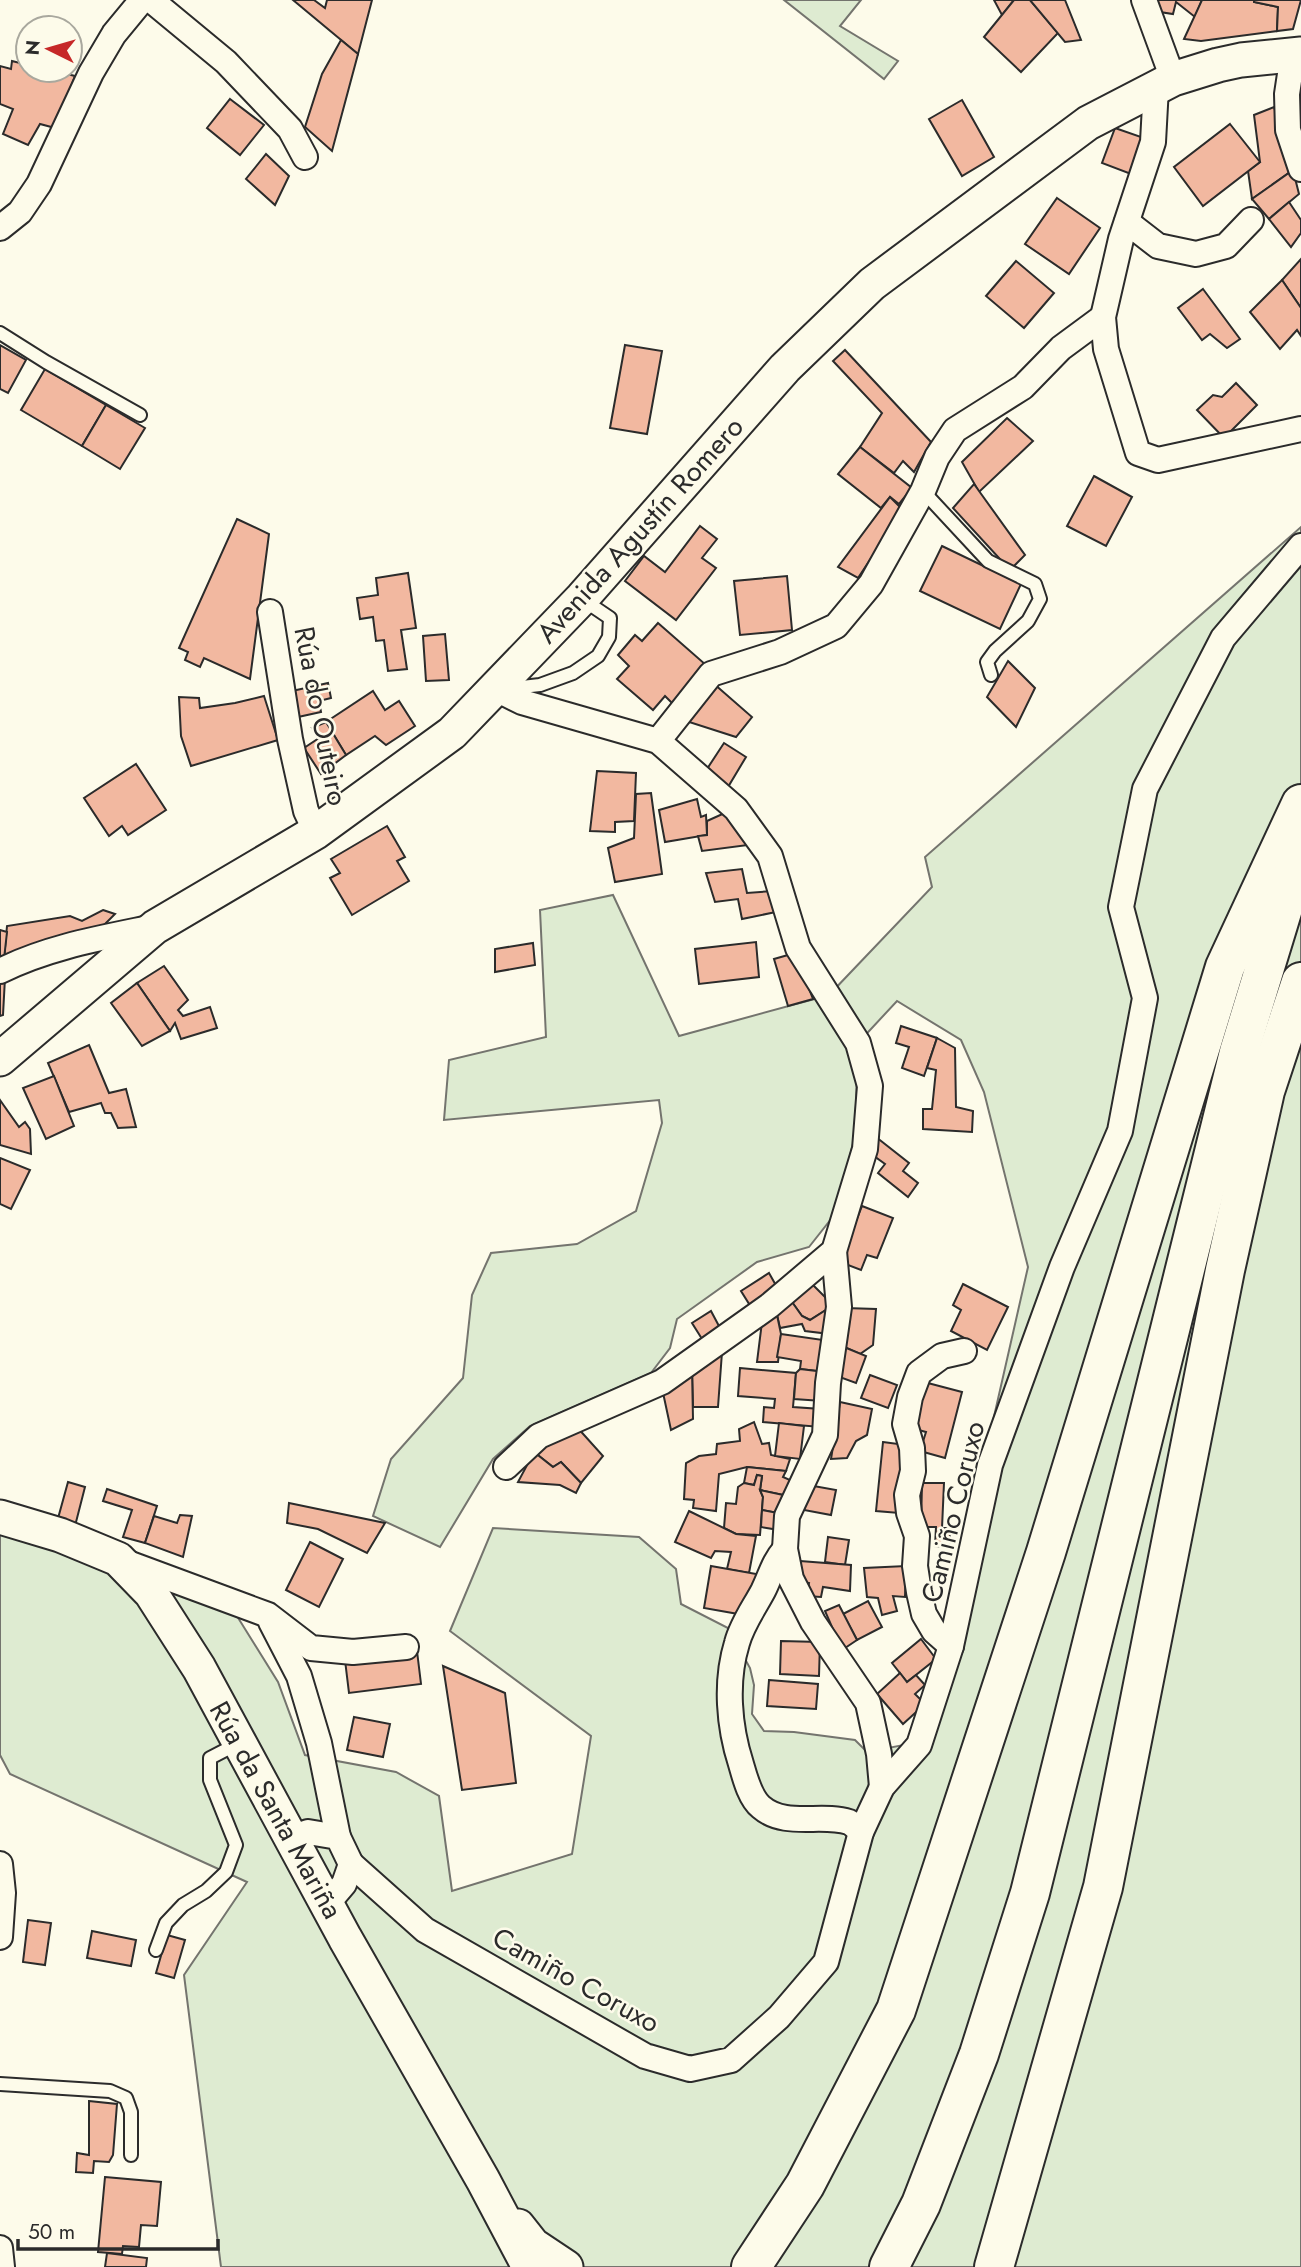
<svg xmlns="http://www.w3.org/2000/svg" width="1301" height="2267" font-family="Jost,sans-serif">
<style>
.green{fill:#deebd1;stroke:#74746e;stroke-width:2}
.building{fill:#f2b8a0;stroke:#2b2b2b;stroke-width:2}
.lines{fill:none;stroke-linecap:round;stroke-linejoin:round}
.lane-casing{stroke:#2b2b2b;stroke-width:16}
.street-casing{stroke:#2b2b2b;stroke-width:28}
.secondary-casing{stroke:#2b2b2b;stroke-width:37}
.highway-casing{stroke:#2b2b2b;stroke-width:42}
.lane{stroke:#fdfbea;stroke-width:12}
.street{stroke:#fdfbea;stroke-width:24}
.secondary{stroke:#fdfbea;stroke-width:33}
.highway{stroke:#fdfbea;stroke-width:38}
.labels{text-anchor:middle;dominant-baseline:central;stroke-width:5;stroke-linejoin:round;paint-order:stroke}
.street-label{font-size:28px;fill:#2b2b2b;stroke:#fdfbea}
</style>
<rect width="100%" height="100%" fill="#fdfbea"/>
<g class="green">
<polygon points="784,0 861,0 840,26 898,61 884,79"/>
<polygon points="1301,527 1301,2267 221,2267 184,1975 247,1882 10,1774 0,1755 0,1533 227,1600 278,1682 305,1755 396,1772 439,1796 452,1891 572,1854 591,1736 450,1631 493,1528 639,1537 676,1569 681,1604 728,1628 750,1668 754,1685 752,1714 764,1731 794,1732 855,1740 867,1752 920,1742 1028,1267 984,1092 961,1040 897,1001 858,1043 855,1136 835,1214 809,1247 757,1262 677,1319 670,1348 651,1373 530,1426 493,1459 440,1547 373,1516 391,1459 463,1378 472,1295 491,1253 577,1244 636,1211 662,1123 659,1100 444,1120 449,1060 546,1037 540,910 613,895 679,1036 829,995 932,887 925,857"/>
</g>
<g class="building">
<polygon points="293,0 314,0 325,8 327,0 372,0 358,54"/>
<polygon points="994,0 1014,0 1002,15"/>
<polygon points="1014,0 1030,0 1058,33 1021,72 984,37"/>
<polygon points="1030,0 1065,0 1081,40 1065,42"/>
<polygon points="1155,0 1202,0 1195,17 1176,2 1173,14 1160,12"/>
<polygon points="1202,0 1254,0 1254,2 1278,7 1277,31 1201,41 1184,39"/>
<polygon points="1254,0 1301,0 1293,29 1277,31 1278,7 1254,2"/>
<polygon points="341,40 358,54 332,151 305,127 322,74"/>
<polygon points="12,61 28,65 28,70 39,70 37,77 48,79 51,70 75,76 55,128 40,124 28,145 3,134 13,109 0,104 0,66 11,69"/>
<polygon points="230,99 264,125 240,155 207,128"/>
<polygon points="962,100 994,157 962,176 929,119"/>
<polygon points="1274,107 1293,170 1252,199 1248,171 1260,162 1254,115"/>
<polygon points="1230,124 1260,162 1203,206 1174,167"/>
<polygon points="1115,128 1144,138 1131,174 1102,163"/>
<polygon points="266,154 289,176 275,205 246,179"/>
<polygon points="1293,170 1299,194 1269,219 1252,199"/>
<polygon points="1057,198 1100,228 1069,274 1025,244"/>
<polygon points="1289,202 1301,220 1301,233 1291,247 1269,219"/>
<polygon points="1301,259 1301,308 1282,280"/>
<polygon points="1016,261 1054,293 1024,328 986,296"/>
<polygon points="1282,280 1301,308 1301,336 1297,330 1280,349 1250,312"/>
<polygon points="1203,289 1240,339 1227,348 1210,334 1202,340 1178,308"/>
<polygon points="0,345 26,360 8,393 0,389"/>
<polygon points="625,345 662,351 647,434 610,428"/>
<polygon points="845,350 931,442 914,472 903,461 894,473 860,447 882,413 833,361"/>
<polygon points="45,369 106,405 82,446 21,410"/>
<polygon points="1236,383 1257,405 1224,438 1197,410 1213,395 1222,397"/>
<polygon points="106,405 145,428 120,469 82,446"/>
<polygon points="1007,418 1033,441 979,492 962,462"/>
<polygon points="860,447 912,488 899,504 890,497 881,508 838,474"/>
<polygon points="1094,476 1132,497 1106,546 1067,526"/>
<polygon points="974,484 1025,555 1010,570 953,508"/>
<polygon points="890,497 903,510 858,578 838,567"/>
<polygon points="237,519 269,534 250,679 204,658 200,667 185,660 188,652 179,648"/>
<polygon points="700,526 717,539 702,558 716,568 676,620 625,581 644,556 665,572"/>
<polygon points="942,546 1021,584 1000,629 920,591"/>
<polygon points="408,573 416,628 401,630 407,669 388,671 384,640 376,641 373,617 360,619 357,598 378,595 376,578"/>
<polygon points="787,576 792,630 740,635 734,581"/>
<polygon points="658,623 706,665 673,704 665,696 653,710 617,679 629,666 618,655 635,635 642,641"/>
<polygon points="445,634 449,680 426,681 423,636"/>
<polygon points="1008,661 1035,688 1016,727 987,697"/>
<polygon points="328,683 331,698 319,701 321,712 298,717 292,691"/>
<polygon points="713,683 752,717 736,737 686,721"/>
<polygon points="373,691 385,710 399,701 415,726 386,745 375,736 346,755 326,722"/>
<polygon points="264,696 278,740 191,766 181,736 179,697 199,698 200,708 235,703"/>
<polygon points="326,722 346,755 321,774 304,748 319,738 312,728"/>
<polygon points="724,743 746,757 728,787 705,772"/>
<polygon points="136,764 166,810 128,835 122,826 109,836 84,798"/>
<polygon points="597,771 636,773 634,821 615,822 615,832 590,831"/>
<polygon points="651,793 662,874 615,882 608,848 634,838 636,794"/>
<polygon points="697,799 701,817 706,815 707,835 665,842 659,810"/>
<polygon points="729,811 748,845 702,851 698,836 707,835 707,821"/>
<polygon points="387,826 405,857 397,861 409,881 352,915 330,878 340,873 331,859"/>
<polygon points="742,869 747,893 773,891 776,912 742,919 738,899 715,902 706,873"/>
<polygon points="103,910 115,914 98,931 4,959 7,926 70,916 82,921"/>
<polygon points="0,930 7,932 4,959 0,958"/>
<polygon points="756,942 759,977 699,984 695,949"/>
<polygon points="533,943 535,965 495,972 495,949"/>
<polygon points="795,953 813,999 788,1006 774,959"/>
<polygon points="164,966 188,1000 178,1010 183,1016 210,1007 217,1028 181,1039 175,1023 170,1031 137,983"/>
<polygon points="5,978 3,1015 0,1016 0,981"/>
<polygon points="137,983 170,1031 142,1046 111,1003"/>
<polygon points="901,1026 937,1038 924,1076 902,1068 909,1047 896,1043"/>
<polygon points="937,1038 955,1048 956,1107 973,1111 972,1132 923,1129 923,1109 932,1109 936,1070 927,1068"/>
<polygon points="89,1045 109,1093 126,1089 136,1127 118,1128 111,1113 105,1113 101,1103 69,1112 48,1063"/>
<polygon points="54,1076 74,1126 46,1139 23,1088"/>
<polygon points="0,1100 19,1127 25,1122 30,1129 31,1154 0,1145"/>
<polygon points="876,1137 909,1163 903,1171 918,1183 908,1197 878,1173 885,1164 874,1156"/>
<polygon points="0,1158 30,1170 11,1209 0,1204"/>
<polygon points="862,1206 893,1218 877,1258 867,1255 861,1270 840,1262"/>
<polygon points="769,1273 778,1289 751,1307 741,1291"/>
<polygon points="810,1282 831,1303 829,1308 810,1320 802,1316 792,1302"/>
<polygon points="963,1284 1008,1307 987,1350 951,1331 961,1310 953,1305"/>
<polygon points="792,1302 802,1316 810,1320 829,1308 830,1334 805,1331 802,1324 780,1328 777,1315"/>
<polygon points="845,1308 876,1309 873,1345 860,1354 844,1347"/>
<polygon points="711,1311 720,1328 702,1339 692,1323"/>
<polygon points="777,1315 781,1334 778,1362 757,1362 762,1322"/>
<polygon points="781,1334 830,1341 825,1372 800,1369 801,1361 777,1357"/>
<polygon points="844,1347 866,1356 856,1383 834,1375"/>
<polygon points="722,1352 718,1407 693,1407 692,1369"/>
<polygon points="740,1368 796,1373 793,1407 821,1409 820,1427 763,1422 764,1407 774,1408 775,1399 738,1396"/>
<polygon points="692,1369 693,1419 671,1430 662,1388"/>
<polygon points="800,1369 825,1372 822,1401 794,1399 796,1373"/>
<polygon points="870,1375 897,1385 888,1408 861,1398"/>
<polygon points="924,1382 962,1392 945,1458 920,1451 926,1432 911,1428"/>
<polygon points="840,1402 872,1409 867,1435 856,1441 847,1458 831,1459"/>
<polygon points="754,1422 762,1444 769,1443 771,1455 790,1459 786,1471 747,1467 719,1474 716,1511 693,1508 694,1500 684,1499 686,1463 699,1456 716,1454 717,1444 740,1441 739,1429"/>
<polygon points="779,1423 804,1426 800,1459 775,1456"/>
<polygon points="576,1426 603,1456 581,1483 561,1462 553,1467 534,1452"/>
<polygon points="883,1442 906,1445 899,1513 876,1511"/>
<polygon points="534,1452 553,1467 561,1462 581,1483 576,1493 560,1485 518,1482"/>
<polygon points="747,1467 786,1471 783,1477 790,1480 788,1496 760,1490 762,1476 757,1475 754,1485 744,1483"/>
<polygon points="757,1475 762,1476 760,1490 763,1497 760,1535 736,1534 724,1528 726,1503 736,1504 738,1487 744,1483 754,1485"/>
<polygon points="68,1482 85,1487 75,1526 57,1522"/>
<polygon points="922,1483 944,1483 942,1528 950,1528 950,1547 935,1546 936,1527 921,1527"/>
<polygon points="808,1485 836,1490 831,1515 804,1510"/>
<polygon points="107,1489 157,1506 145,1543 123,1537 132,1510 103,1501"/>
<polygon points="760,1490 788,1496 783,1514 762,1510 763,1497"/>
<polygon points="289,1503 385,1523 367,1553 318,1529 287,1523"/>
<polygon points="762,1510 783,1514 779,1530 761,1527"/>
<polygon points="689,1511 736,1534 756,1536 749,1573 727,1569 731,1552 715,1551 711,1558 675,1542"/>
<polygon points="180,1515 192,1516 183,1557 145,1543 154,1516 177,1523"/>
<polygon points="828,1537 849,1540 845,1565 825,1562"/>
<polygon points="310,1542 343,1559 319,1607 286,1590"/>
<polygon points="800,1561 851,1565 850,1591 823,1587 821,1597 806,1596 809,1583 804,1582"/>
<polygon points="711,1566 762,1575 759,1594 748,1592 744,1615 704,1608"/>
<polygon points="906,1566 905,1597 893,1596 897,1611 882,1615 878,1598 867,1597 864,1568"/>
<polygon points="868,1601 882,1627 857,1640 843,1614"/>
<polygon points="839,1605 857,1640 842,1650 825,1611"/>
<polygon points="921,1639 936,1659 907,1682 892,1663"/>
<polygon points="781,1641 820,1642 819,1676 780,1674"/>
<polygon points="417,1651 421,1684 349,1693 345,1660"/>
<polygon points="443,1666 505,1693 516,1783 462,1790"/>
<polygon points="900,1673 907,1682 916,1675 925,1685 915,1694 925,1704 903,1724 877,1694"/>
<polygon points="769,1680 818,1684 816,1709 767,1706"/>
<polygon points="354,1717 390,1724 383,1757 347,1750"/>
<polygon points="28,1920 51,1923 45,1965 23,1962"/>
<polygon points="92,1931 136,1940 131,1966 87,1958"/>
<polygon points="167,1935 185,1940 174,1978 156,1973"/>
<polygon points="89,2101 117,2104 113,2155 109,2162 94,2161 93,2173 76,2172 77,2153 89,2155"/>
<polygon points="105,2177 161,2182 157,2226 141,2225 139,2247 123,2246 122,2254 98,2252"/>
<polygon points="107,2253 147,2258 146,2267 105,2267"/>
</g>
<g class="lines">
<g class="lane-casing">
<g id="lane">
<polyline points="0,333 46,362 140,415"/>
<polyline points="923,491 988,561 1035,584 1040,599 1028,621 995,651 987,662 991,675"/>
<polyline points="503,689 540,685 573,673 598,656 609,637 610,618 582,599"/>
<polyline points="156,1950 166,1923 183,1905 206,1891 226,1872 236,1845 210,1780 210,1758 239,1743"/>
<polyline points="0,2084 110,2091 126,2098 131,2112 131,2155"/>
</g>
</g>
<g class="street-casing">
<g id="street">
<polyline points="151,0 226,62 290,129 305,157"/>
<polyline points="1144,0 1173,79"/>
<polyline points="1293,54 1287,94 1288,130 1301,169"/>
<polyline points="1156,87 1153,142 1121,239 1103,317 1106,349 1138,453 1158,460 1301,429"/>
<polyline points="1127,222 1158,246 1196,254 1226,246 1251,220"/>
<polyline points="0,228 20,212 39,184 91,73 114,34 142,0"/>
<polyline points="270,612 290,739 306,811 316,832"/>
<polyline points="496,689 522,702 658,741 736,809 770,856 798,948 858,1043 870,1086 865,1149 834,1251 769,1306 662,1382 539,1436 506,1467"/>
<polyline points="658,741 711,674 780,652 836,626 871,584 923,491 937,457 955,430 1023,387 1061,348 1103,317"/>
<path d="M0 971C48 947 101 938 154 927"/>
<polyline points="834,1251 839,1307 828,1383 825,1435 787,1516 785,1549 791,1579 813,1622 868,1703 879,1754 882,1787"/>
<path d="M785 1549C773 1563 771 1575 763 1591 754 1608 742 1624 737 1643 725 1682 729 1727 741 1764 745 1778 750 1798 761 1807 785 1828 821 1813 849 1822 853 1824 857 1828 861 1832"/>
<polyline points="125,1562 268,1615 311,1648 353,1652 406,1647"/>
<polyline points="271,1622 299,1676 319,1743 338,1837"/>
<polyline points="951,1646 934,1631 924,1614 919,1592 915,1566 917,1536 909,1513 907,1495 913,1471 912,1448 905,1424 910,1397 919,1373 942,1356 964,1351"/>
<polyline points="291,1838 308,1832 338,1837 351,1864 344,1884 327,1904"/>
<polyline points="0,1864 3,1893 0,1937"/>
<polyline points="351,1864 425,1930 645,2056 690,2069 731,2060 779,2017 826,1962 861,1832 882,1787 919,1745 951,1646 990,1465 1062,1267 1120,1131 1145,998 1121,907 1145,789 1223,638 1301,546"/>
<polyline points="0,2248 2,2267"/>
</g>
</g>
<g class="secondary-casing">
<g id="secondary">
<polyline points="0,1059 155,927 316,832 452,733 582,598 785,368 872,284 1088,123 1173,79 1218,65 1241,60 1301,54"/>
<polyline points="0,1517 60,1535 118,1559 151,1593 199,1668 345,1938 483,2180 529,2267"/>
<polyline points="518,2226 533,2245 566,2267"/>
</g>
</g>
<g class="highway-casing">
<g id="highway">
<polyline points="751,2267 805,2185 896,2010 1046,1552 1225,967 1301,804"/>
<polyline points="889,2267 921,2204 979,2054 1030,1893 1239,1052 1295,869 1301,856"/>
<polyline points="994,2267 1103,1887 1225,1270 1265,1091 1301,982"/>
</g>
</g>
<use href="#lane" class="lane"/>
<use href="#street" class="street"/>
<use href="#secondary" class="secondary"/>
<use href="#highway" class="highway"/>
</g>
<g class="labels">
<g class="street-label">
<text transform="translate(640 530) rotate(-48)">Avenida Agustín Romero</text>
<text transform="translate(321 716) rotate(79)">Rúa do Outeiro</text>
<text transform="translate(953 1512) rotate(-76)">Camiño Coruxo</text>
<text transform="translate(276 1810) rotate(61)">Rúa da Santa Mariña</text>
<text transform="translate(576 1980) rotate(29)">Camiño Coruxo</text>
</g>
</g>
<g transform="translate(49 49) rotate(275)"><circle r="33" fill="#fdfbea" stroke="#a9a89e" stroke-width="2"/>
<path d="M0-5L12 26L0 18L-12 26Z" fill="#c62828"/>
<text y="-10" font-size="19" font-weight="bold" text-anchor="middle" fill="#2b2b2b">N</text>
</g>
<path d="M18 2239v10h200v-10" fill="none" stroke="#2b2b2b" stroke-width="3.5"/>
<text x="28" y="2239" font-size="21" fill="#2b2b2b" stroke="#fdfbea" stroke-width="5" paint-order="stroke">50 m</text>
</svg>
